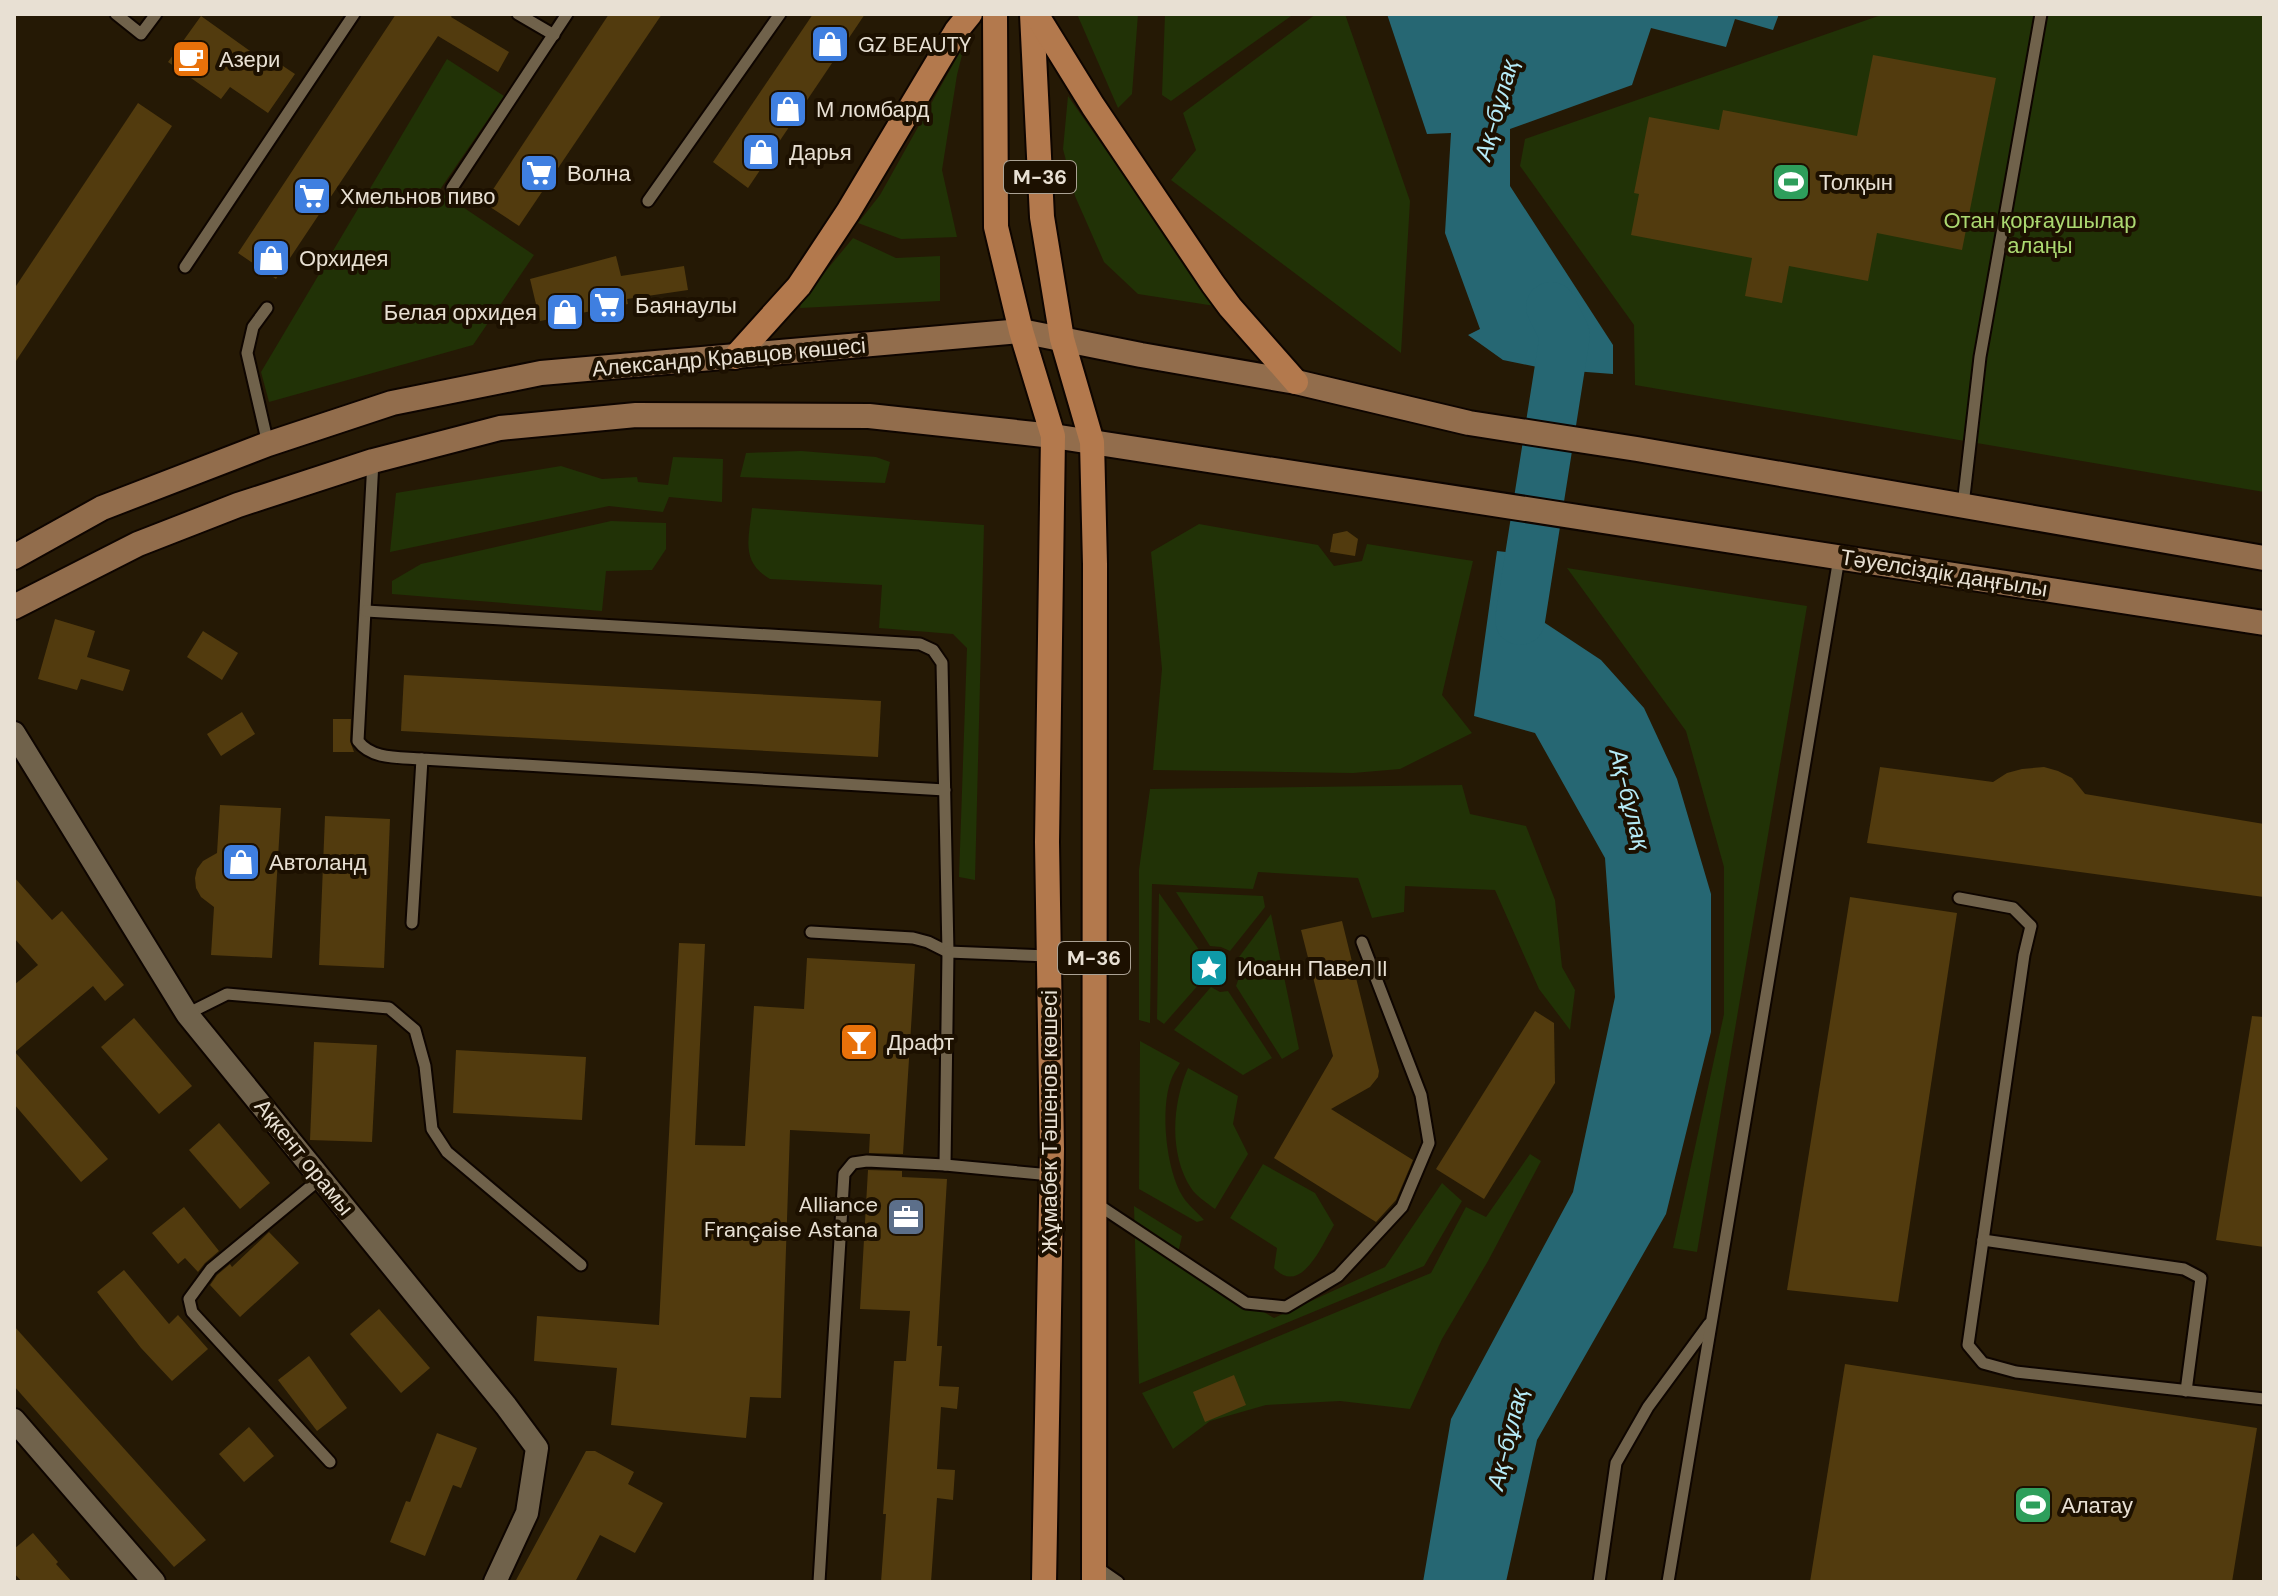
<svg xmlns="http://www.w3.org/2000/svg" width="2278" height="1596" font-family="'DM Sans',sans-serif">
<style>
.green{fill:#213206}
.water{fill:#266773}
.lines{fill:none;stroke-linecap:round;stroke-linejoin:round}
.river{stroke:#266773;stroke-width:50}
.building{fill:#523b0e}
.lane-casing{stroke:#0e0500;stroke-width:15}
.street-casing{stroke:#0e0500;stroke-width:26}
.secondary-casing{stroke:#0e0500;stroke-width:28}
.primary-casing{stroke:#0e0500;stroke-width:28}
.lane{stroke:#70624b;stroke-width:11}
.street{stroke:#70624b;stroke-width:22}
.secondary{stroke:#926d4c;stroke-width:24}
.primary{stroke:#b3794d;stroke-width:24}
.labels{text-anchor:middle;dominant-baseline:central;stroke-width:8;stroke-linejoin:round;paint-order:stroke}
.shield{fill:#1c1000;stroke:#aba294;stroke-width:2}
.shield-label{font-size:20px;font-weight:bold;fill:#e8e0d3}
.poi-label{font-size:22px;fill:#e8e0d3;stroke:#1c1000;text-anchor:start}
.park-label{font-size:22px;fill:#abd870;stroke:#1c1000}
.street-label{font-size:22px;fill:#e8e0d3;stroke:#1c1000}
.water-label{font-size:24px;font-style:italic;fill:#b5ebf7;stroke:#1c1000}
</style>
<rect width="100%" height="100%" fill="#251905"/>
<g class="green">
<polygon points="1077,14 1138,14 1132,94 1118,108"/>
<polygon points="1165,14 1294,14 1171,101 1162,95"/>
<polygon points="1316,14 1345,14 1410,201 1401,353 1171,180 1196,150 1183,113"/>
<polygon points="1884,14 2264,14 2264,492 1635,385 1634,325 1520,166 1525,139"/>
<polygon points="965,43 957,75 942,170 957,237 901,239 858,223 880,195"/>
<polygon points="447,59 504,96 439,191 534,255 473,345 269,402 261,372"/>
<polygon points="1068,96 1215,306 1138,294 1104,262 1075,196 1063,149"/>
<polygon points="853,238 896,258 940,256 940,301 800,308 802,300"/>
<polygon points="801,451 876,457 890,462 885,483 740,477 746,453"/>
<polygon points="673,457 723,459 722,502 669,497 663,512 609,506 390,552 396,493 561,466 602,479 637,477 638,482 668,485"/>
<path d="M752 508 984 525 975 880 959 877 967 648 953 634 879 628 882 585 770 579C740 562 749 538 752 508Z"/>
<polygon points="611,521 666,523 666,549 652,570 606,571 602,611 392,594 392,581 421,564"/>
<polygon points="1199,524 1318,545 1334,566 1362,561 1367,544 1473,561 1442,695 1472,733 1400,769 1353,773 1153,770 1162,669 1151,552"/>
<polygon points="1567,568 1807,606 1697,1252 1673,1248 1724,1014 1724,867 1686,731"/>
<polygon points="1462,785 1470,814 1526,826 1555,900 1562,967 1575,990 1570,1030 1539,989 1495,890 1405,886 1404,912 1372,918 1358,878 1258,872 1253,889 1152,884 1150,1023 1139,1020 1139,870 1150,789"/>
<polygon points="1176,892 1263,896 1265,907 1230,951 1221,947 1210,946"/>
<polygon points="1159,893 1202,954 1197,970 1200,983 1164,1024 1157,1019"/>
<polygon points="1271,914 1299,1049 1282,1059 1236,986 1241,972 1239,957"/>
<polygon points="1211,987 1220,992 1228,991 1272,1058 1243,1075 1174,1030"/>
<path d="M1140 1041 1180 1063C1177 1068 1173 1074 1171 1080 1160 1109 1166 1170 1183 1197 1188 1205 1197 1212 1204 1220L1197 1222 1139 1189Z"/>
<path d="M1188 1068 1238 1096 1233 1124 1248 1154 1215 1209C1207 1203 1196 1196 1191 1188 1169 1154 1172 1104 1188 1068Z"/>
<polygon points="1530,1154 1541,1161 1488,1261 1442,1339 1410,1409 1340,1401 1266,1405 1210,1421 1173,1449 1142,1393 1431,1273 1466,1207 1486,1217"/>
<path d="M1263 1164 1315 1193 1334 1225C1322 1245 1301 1297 1274 1268L1277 1248 1230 1218Z"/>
<polygon points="1442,1183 1462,1201 1424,1266 1139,1384 1134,1206 1182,1236 1176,1261 1274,1318 1385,1267"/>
</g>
<g class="water">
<polygon points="1387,14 1779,14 1773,30 1735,19 1726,47 1651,28 1632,85 1510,129 1510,186 1613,345 1613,374 1547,369 1503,360 1468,335 1480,329 1445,233 1451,133 1427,134"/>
<polygon points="1497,551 1552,557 1542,621 1601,660 1644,708 1677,779 1711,894 1711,1032 1666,1214 1537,1440 1506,1582 1423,1582 1451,1419 1573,1192 1615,997 1605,858 1535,733 1474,716"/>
</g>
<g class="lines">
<polyline class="river" points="1520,620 1565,335 1551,307"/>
</g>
<g class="building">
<polygon points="396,14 453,14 451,17 509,52 498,72 438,36 276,279 238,253"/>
<polygon points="609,14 662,14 519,226 484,203"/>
<polygon points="813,14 865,14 748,188 713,162"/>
<polygon points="201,16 271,66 274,60 295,74 268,113 230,87 221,99 168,62"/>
<polygon points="1873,55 1996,78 1962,250 1877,233 1868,281 1789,266 1782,303 1745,296 1752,258 1631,235 1639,194 1634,193 1649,117 1719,130 1723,110 1857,136"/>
<polygon points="138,103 172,126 14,364 14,289"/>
<polygon points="616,256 621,276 684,266 688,290 627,299 628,304 540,321 530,279"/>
<polygon points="1347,531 1358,539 1355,556 1330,552 1333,534"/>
<polygon points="55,619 95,631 87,657 130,670 123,691 81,679 77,690 38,679"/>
<polygon points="203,631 238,653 222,680 187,657"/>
<polygon points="404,675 881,701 878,757 401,731"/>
<polygon points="242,712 255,734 221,756 207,734"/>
<polygon points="333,719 351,719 350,741 354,752 333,752"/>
<polygon points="1880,767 1993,782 2007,773 2022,769 2044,767 2058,771 2072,778 2085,794 2264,824 2264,897 1867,843"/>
<polygon points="220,805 281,808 272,958 211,955 214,907 201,897 196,888 195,878 197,869 203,861 217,853"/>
<polygon points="325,816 390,819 384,968 319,965"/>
<polygon points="14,877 52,920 62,911 124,985 105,1001 93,986 15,1052 108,1159 81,1182 14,1104 14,985 38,965 14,938"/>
<polygon points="1850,897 1957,913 1898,1302 1787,1290"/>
<polygon points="1342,921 1379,1071 1378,1077 1370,1087 1331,1109 1413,1160 1396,1200 1376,1222 1274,1158 1333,1056 1301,930"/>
<polygon points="679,943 705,944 695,1145 745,1146 754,1006 804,1009 807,958 915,964 903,1154 869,1153 870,1134 790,1130 781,1398 750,1397 746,1438 611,1425 617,1368 534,1361 537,1316 659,1325"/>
<polygon points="1535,1011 1554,1023 1555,1083 1484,1199 1436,1169"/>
<polygon points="2252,1016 2264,1017 2264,1247 2216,1240"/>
<polygon points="134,1018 192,1086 159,1114 101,1047"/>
<polygon points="314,1042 377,1045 372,1142 310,1140"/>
<polygon points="456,1050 586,1057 582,1120 453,1113"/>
<polygon points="219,1123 270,1183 240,1209 189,1150"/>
<polygon points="868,1170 902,1171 902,1177 947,1179 937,1346 942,1346 939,1386 959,1387 957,1409 941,1407 937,1469 955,1470 953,1500 937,1498 931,1582 881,1582 886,1514 883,1514 894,1361 906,1361 910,1311 860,1309"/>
<polygon points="184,1207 219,1251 205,1263 198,1272 185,1258 178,1264 152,1233"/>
<polygon points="269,1232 299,1263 240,1317 210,1285 217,1275 230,1264 232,1267"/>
<polygon points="124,1270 169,1324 178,1315 208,1349 172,1381 141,1348 97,1292"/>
<polygon points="379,1309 430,1368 401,1393 350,1334"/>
<polygon points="14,1326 206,1540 174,1567 14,1386"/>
<polygon points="309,1356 347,1408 317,1431 278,1380"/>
<polygon points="1845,1364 2257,1428 2232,1582 1810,1582"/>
<polygon points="1234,1375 1246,1405 1205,1422 1193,1392"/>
<polygon points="249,1427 274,1456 244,1482 219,1454"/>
<polygon points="437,1433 477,1448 461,1488 453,1485 425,1556 390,1542 406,1501 410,1502"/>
<polygon points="586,1451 595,1451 634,1472 628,1484 663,1503 635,1553 600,1535 575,1582 515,1582"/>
<polygon points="33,1533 58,1562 56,1564 72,1582 22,1582 14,1573 14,1549"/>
</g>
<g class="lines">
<g class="lane-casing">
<g id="lane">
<polyline points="116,14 141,34 156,14"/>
<polyline points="518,14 554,35"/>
<polyline points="452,188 567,14"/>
<polyline points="648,201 780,14"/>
<polyline points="185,267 354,14"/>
<polyline points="267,308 253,327 247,353 268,444"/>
<path d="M373 461 358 741C372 760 400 757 422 759L945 790"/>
<polyline points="1963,505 1980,357 2041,14"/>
<polyline points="366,611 920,644 933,650 942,663 948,952 928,942 913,938 811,932"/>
<polyline points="1959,898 2013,908 2031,926 2024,955 1968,1345 1983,1363 2016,1372 2264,1399"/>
<polyline points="412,923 422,759"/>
<polyline points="187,1014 227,994 389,1008 415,1030 425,1066 432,1129 447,1152 581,1265"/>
<polyline points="945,1165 948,952 1048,956"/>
<polyline points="321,1178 211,1269 189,1299 192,1312 330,1462"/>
<polyline points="1094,1202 1246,1303 1286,1307 1338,1276 1402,1207 1429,1143 1421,1095 1362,942"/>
<polyline points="1983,1240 2184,1269 2201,1278 2186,1391"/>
<polyline points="1095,1566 1118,1582"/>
<polyline points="819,1582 844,1174 853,1163 867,1161 945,1165 1051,1175"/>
<polyline points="1599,1582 1616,1463 1648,1407 1709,1324"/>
<polyline points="1668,1582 1839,558"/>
</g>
</g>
<g class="street-casing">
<g id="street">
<polyline points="14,733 187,1014 506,1406 537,1448 527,1513 495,1582"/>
<polyline points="14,1420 154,1582"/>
</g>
</g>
<g class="secondary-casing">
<g id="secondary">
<polyline points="14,557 102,508 268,444 392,403 541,373 1021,331 1141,355 1296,382 1469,423 1637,449 2264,558"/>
<polyline points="14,607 138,544 238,505 373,461 500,428 636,415 869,416 1053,436 2264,623"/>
</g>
</g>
<g class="primary-casing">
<g id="primary">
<polyline points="995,14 996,227 1021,331 1053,436 1047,842 1052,1149 1044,1582"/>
<polyline points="1032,14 1042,217 1062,339 1092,442 1095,564 1094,1582"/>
<polyline points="1036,14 1093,106 1213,284 1230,307 1296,382"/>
<polyline points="735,357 799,286 848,212 957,30 970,14"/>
</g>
</g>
<use href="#lane" class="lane"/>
<use href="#street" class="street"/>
<use href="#secondary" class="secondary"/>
<use href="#primary" class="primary"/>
</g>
<defs>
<g id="shop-square" transform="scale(2)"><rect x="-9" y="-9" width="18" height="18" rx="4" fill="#3f7fe0" stroke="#1c1000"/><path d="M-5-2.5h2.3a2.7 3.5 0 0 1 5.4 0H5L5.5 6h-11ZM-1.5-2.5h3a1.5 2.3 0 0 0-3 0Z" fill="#fff"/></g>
<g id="cafe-square" transform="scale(2)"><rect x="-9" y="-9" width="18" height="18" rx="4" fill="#e8710a" stroke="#1c1000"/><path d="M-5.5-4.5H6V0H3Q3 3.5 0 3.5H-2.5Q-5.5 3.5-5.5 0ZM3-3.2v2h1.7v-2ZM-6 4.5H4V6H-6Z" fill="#fff"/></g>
<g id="supermarket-square" transform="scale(2)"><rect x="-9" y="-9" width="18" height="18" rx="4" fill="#3f7fe0" stroke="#1c1000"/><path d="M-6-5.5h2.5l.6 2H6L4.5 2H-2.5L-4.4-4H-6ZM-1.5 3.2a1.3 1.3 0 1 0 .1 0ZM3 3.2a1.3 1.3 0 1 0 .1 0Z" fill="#fff"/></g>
<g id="stadium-square" transform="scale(2)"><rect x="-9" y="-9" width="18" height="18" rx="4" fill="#2e9e5b" stroke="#1c1000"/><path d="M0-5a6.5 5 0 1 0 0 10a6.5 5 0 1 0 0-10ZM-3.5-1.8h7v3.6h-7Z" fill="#fff"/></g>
<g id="sight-square" transform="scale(2)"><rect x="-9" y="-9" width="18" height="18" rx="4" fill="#0f9aa8" stroke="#1c1000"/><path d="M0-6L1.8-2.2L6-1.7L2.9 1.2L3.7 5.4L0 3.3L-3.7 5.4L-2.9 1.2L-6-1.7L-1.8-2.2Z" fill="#fff"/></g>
<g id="bar-square" transform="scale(2)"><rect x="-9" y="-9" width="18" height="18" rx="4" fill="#e8710a" stroke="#1c1000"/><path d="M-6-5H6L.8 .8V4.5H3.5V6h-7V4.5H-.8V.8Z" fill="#fff"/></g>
<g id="office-square" transform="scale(2)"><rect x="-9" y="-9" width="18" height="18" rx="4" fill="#5c6f8a" stroke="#1c1000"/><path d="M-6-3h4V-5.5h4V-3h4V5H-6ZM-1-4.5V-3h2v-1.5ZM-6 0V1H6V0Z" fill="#fff"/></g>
</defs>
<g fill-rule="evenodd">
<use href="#shop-square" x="830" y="44"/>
<use href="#cafe-square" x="191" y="59"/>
<use href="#shop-square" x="788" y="109"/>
<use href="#shop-square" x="761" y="152"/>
<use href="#supermarket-square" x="539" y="173"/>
<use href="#stadium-square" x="1791" y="182"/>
<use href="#supermarket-square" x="312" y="196"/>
<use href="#shop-square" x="271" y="258"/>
<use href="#supermarket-square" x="607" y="305"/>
<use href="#shop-square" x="565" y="312"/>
<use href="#shop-square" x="241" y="862"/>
<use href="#sight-square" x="1209" y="968"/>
<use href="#bar-square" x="859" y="1042"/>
<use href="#office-square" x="906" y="1217"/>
<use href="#stadium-square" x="2033" y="1505"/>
</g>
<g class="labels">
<g class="shield">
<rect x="1004" y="161" width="72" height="32" rx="6"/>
<rect x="1058" y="942" width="72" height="32" rx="6"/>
</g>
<g class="shield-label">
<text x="1040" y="177">M-36</text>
<text x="1094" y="958">M-36</text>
</g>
<g class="poi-label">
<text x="858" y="44">GZ BEAUTY</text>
<text x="219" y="59">Азери</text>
<text x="816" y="109">М ломбард</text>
<text x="789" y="152">Дарья</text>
<text x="567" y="173">Волна</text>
<text x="1819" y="182">Толқын</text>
<text x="340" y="196">Хмельнов пиво</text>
<text x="299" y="258">Орхидея</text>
<text x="635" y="305">Баянаулы</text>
<text x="537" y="312" text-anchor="end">Белая орхидея</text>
<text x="269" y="862">Автоланд</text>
<text x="1237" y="968">Иоанн Павел II</text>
<text x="887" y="1042">Драфт</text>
<text x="878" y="1204" text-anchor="end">Alliance<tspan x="878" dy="25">Française Astana</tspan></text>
<text x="2061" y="1505">Алатау</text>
</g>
<g class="park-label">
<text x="2040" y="220">Отан қорғаушылар<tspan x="2040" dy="25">алаңы</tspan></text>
</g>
<g class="street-label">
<text transform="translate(729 357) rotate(-5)">Александр Кравцов көшесі</text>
<text transform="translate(1944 573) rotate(9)">Тәуелсіздік даңғылы</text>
<text transform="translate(1049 1122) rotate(-90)">Жұмабек Тәшенов көшесі</text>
<text transform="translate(304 1157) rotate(51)">Ақкент орамы</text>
</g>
<g class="water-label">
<text transform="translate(1496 110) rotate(-74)">Ақ-бұлақ</text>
<text transform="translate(1630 799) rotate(76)">Ақ-бұлақ</text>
<text transform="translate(1507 1439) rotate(-76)">Ақ-бұлақ</text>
</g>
</g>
<rect width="2278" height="1596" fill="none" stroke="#e8e0d3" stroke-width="32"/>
</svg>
